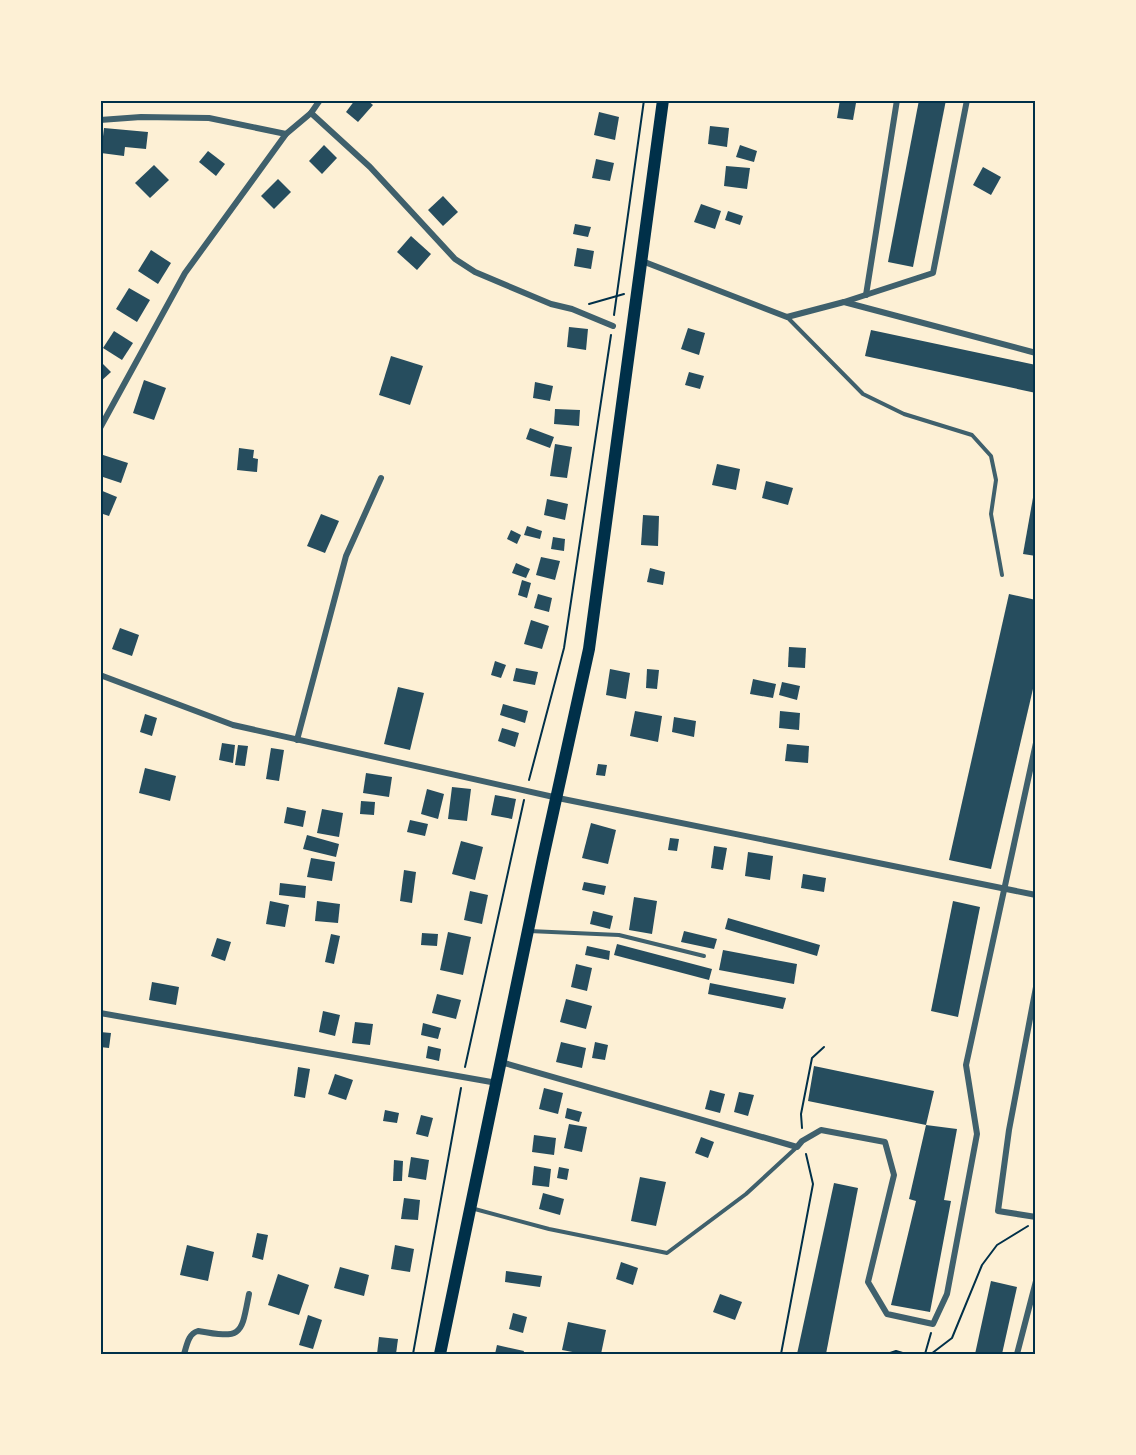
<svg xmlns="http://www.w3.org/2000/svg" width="1136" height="1455" font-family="Montserrat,sans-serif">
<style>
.building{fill:#264d5e}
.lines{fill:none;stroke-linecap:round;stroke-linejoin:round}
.path{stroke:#003049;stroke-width:2}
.service{stroke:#3f606c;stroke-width:4}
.minor{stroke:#3f606c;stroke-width:6}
.primary{stroke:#003049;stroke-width:12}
.neatline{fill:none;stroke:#003049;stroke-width:2}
</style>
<rect width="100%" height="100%" fill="#fdf0d5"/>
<g class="building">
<polygon points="355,100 367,100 373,105 358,122 346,112"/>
<polygon points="840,100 856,103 853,120 837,118"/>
<polygon points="919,100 946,100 913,267 888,262"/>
<polygon points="599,112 619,117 615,140 594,135"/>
<polygon points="710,126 729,128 727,147 708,144"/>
<polygon points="104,128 148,132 146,149 125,147 124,156 101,153"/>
<polygon points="324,145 337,158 322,174 309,161"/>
<polygon points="740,145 757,151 754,162 736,157"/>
<polygon points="208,151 225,164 216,176 199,162"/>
<polygon points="596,159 614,163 610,181 592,178"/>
<polygon points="154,165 169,180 150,198 135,183"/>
<polygon points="726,166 750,168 747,189 724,186"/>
<polygon points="983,167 1001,177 991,195 973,185"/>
<polygon points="278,179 291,192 274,209 261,196"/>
<polygon points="443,196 458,212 443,226 428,210"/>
<polygon points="701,204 721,211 715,229 694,222"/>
<polygon points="728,211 743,216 740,225 725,220"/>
<polygon points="575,224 591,227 588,237 573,234"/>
<polygon points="411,236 431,254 417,270 397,252"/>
<polygon points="577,248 594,251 591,269 574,266"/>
<polygon points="151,250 171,263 158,284 138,271"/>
<polygon points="129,288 150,300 137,322 116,309"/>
<polygon points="569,327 588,329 586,350 567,347"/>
<polygon points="688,328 705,333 699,355 681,349"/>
<polygon points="871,330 1036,365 1036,393 865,356"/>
<polygon points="114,331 133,343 122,360 103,348"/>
<polygon points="391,356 423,366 410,405 379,395"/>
<polygon points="100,361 111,372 100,382"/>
<polygon points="689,372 704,376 700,389 685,385"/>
<polygon points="144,380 166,388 154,420 133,413"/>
<polygon points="535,382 553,386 550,401 533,398"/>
<polygon points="555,409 580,410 579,426 554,424"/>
<polygon points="530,428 554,437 550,448 526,439"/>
<polygon points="555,444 572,447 567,478 550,476"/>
<polygon points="239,448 254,450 253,458 258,459 257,472 237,470"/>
<polygon points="100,454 128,463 121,483 100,476"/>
<polygon points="717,464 740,469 736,490 712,485"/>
<polygon points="766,481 793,488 788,505 762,498"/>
<polygon points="100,490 117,497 109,516 100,513"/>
<polygon points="1034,492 1036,492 1036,556 1023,554"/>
<polygon points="547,499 568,504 565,520 544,515"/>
<polygon points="321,514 339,521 325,553 307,546"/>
<polygon points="643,515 659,516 658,546 641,545"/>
<polygon points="527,526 542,531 540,539 524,535"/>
<polygon points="511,530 521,535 517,544 507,539"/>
<polygon points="553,537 565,539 564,551 551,549"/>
<polygon points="541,557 560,561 555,580 536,575"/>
<polygon points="516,563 530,569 526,578 512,573"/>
<polygon points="650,568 665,572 663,585 647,582"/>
<polygon points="522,580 531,583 527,598 518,595"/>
<polygon points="538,594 552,598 549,612 534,608"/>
<polygon points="1009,594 1036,600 1036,676 991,869 949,860"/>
<polygon points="531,620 549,626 542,649 524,644"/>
<polygon points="120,628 139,635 132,656 112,649"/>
<polygon points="789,647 806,648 805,668 788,667"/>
<polygon points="495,661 506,665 501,678 491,675"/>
<polygon points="516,668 538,672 535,685 513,681"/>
<polygon points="610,669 630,673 626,699 606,695"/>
<polygon points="647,669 659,670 657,689 646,688"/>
<polygon points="753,679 776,684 773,698 750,694"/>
<polygon points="782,682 800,686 797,700 779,695"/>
<polygon points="398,687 424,693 410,750 384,744"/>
<polygon points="503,704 528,711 525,723 500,715"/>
<polygon points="635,711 662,716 658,742 630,736"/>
<polygon points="780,711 800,713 799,730 779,728"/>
<polygon points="145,714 157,718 152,736 140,732"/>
<polygon points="674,717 696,721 694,737 672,732"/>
<polygon points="502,728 519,733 515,747 498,741"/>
<polygon points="222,743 235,745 233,763 219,760"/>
<polygon points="787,744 809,746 808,763 785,761"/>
<polygon points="238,745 248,746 245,766 235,765"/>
<polygon points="271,748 284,750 279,781 266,779"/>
<polygon points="598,764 607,765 605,776 596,775"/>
<polygon points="145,768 176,776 170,801 139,793"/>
<polygon points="366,773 392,777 389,797 363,793"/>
<polygon points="452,787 471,789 467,821 448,819"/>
<polygon points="427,789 444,794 438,819 421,814"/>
<polygon points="495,795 516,799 512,819 491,815"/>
<polygon points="361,801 375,802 374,815 360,814"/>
<polygon points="287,807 306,811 303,827 284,823"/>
<polygon points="322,809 343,813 339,837 317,833"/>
<polygon points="410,820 428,824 425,836 407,832"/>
<polygon points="591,823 616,830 608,864 582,858"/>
<polygon points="307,835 339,844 336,857 303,849"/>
<polygon points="670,838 679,839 677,851 668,850"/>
<polygon points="461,841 483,847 475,880 452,874"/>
<polygon points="714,846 727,848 723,870 711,868"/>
<polygon points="748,852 773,856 770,880 745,876"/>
<polygon points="311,858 335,862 332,881 307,877"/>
<polygon points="404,870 416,872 412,903 400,901"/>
<polygon points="803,874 826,878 824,892 801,888"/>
<polygon points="584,882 606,886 604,895 582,890"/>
<polygon points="280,883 306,886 305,898 279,895"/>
<polygon points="470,891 488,895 482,924 464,920"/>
<polygon points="634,897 657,901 652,934 629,930"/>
<polygon points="270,901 289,905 285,927 266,924"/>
<polygon points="317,901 340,904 338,923 315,921"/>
<polygon points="953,901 980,907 958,1017 931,1011"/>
<polygon points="593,911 613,916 610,929 590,924"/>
<polygon points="728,918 820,945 817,956 725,929"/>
<polygon points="684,931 717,939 714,949 681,942"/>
<polygon points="448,932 471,937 463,975 440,970"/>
<polygon points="422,933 438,934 437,946 421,945"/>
<polygon points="331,934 340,936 334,964 325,962"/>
<polygon points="217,938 231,942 225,961 211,956"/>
<polygon points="617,944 712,969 709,980 614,955"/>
<polygon points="587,946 610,951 609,960 585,955"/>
<polygon points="723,950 797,964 794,984 719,970"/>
<polygon points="576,964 592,968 587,991 571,987"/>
<polygon points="152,982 179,987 176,1005 149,1000"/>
<polygon points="710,983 786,998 783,1009 708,994"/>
<polygon points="437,994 461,1000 456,1019 432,1013"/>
<polygon points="566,999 592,1006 586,1029 560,1022"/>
<polygon points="323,1011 340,1015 335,1036 319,1032"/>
<polygon points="355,1022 373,1024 370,1045 352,1043"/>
<polygon points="423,1023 441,1028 438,1039 421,1035"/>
<polygon points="100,1032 111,1033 109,1048 100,1047"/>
<polygon points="561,1042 586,1048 582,1068 556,1062"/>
<polygon points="595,1042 608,1045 605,1060 592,1058"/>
<polygon points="428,1046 441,1049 439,1061 426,1058"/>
<polygon points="814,1066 934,1091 926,1125 957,1129 944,1200 951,1201 930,1312 891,1305 916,1201 909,1199 926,1125 808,1101"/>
<polygon points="298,1067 310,1069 305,1098 294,1096"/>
<polygon points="335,1074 353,1080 346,1100 328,1094"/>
<polygon points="544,1088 563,1093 558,1114 539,1109"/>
<polygon points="710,1090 725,1094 720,1113 705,1109"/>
<polygon points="739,1092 754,1095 748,1116 734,1112"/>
<polygon points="567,1108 582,1112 579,1122 565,1118"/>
<polygon points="385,1110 399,1113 397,1123 383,1121"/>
<polygon points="421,1115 433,1118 428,1137 416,1134"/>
<polygon points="569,1124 587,1127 582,1152 564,1148"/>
<polygon points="534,1135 556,1138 554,1155 532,1152"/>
<polygon points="701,1137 714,1142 708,1158 695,1153"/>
<polygon points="411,1157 429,1160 426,1180 408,1177"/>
<polygon points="394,1160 403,1161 402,1181 393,1181"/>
<polygon points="534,1166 551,1169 549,1187 532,1185"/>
<polygon points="559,1167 569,1169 567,1180 557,1178"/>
<polygon points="640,1177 666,1182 656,1226 631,1221"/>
<polygon points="834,1183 858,1188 826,1354 797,1354"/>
<polygon points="543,1193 564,1199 560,1215 539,1209"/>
<polygon points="404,1198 420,1200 418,1220 401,1219"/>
<polygon points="257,1233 268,1235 263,1260 252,1257"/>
<polygon points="187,1245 214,1252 208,1281 180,1275"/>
<polygon points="395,1245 414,1249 410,1272 391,1269"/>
<polygon points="621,1262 638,1268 633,1285 616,1279"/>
<polygon points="340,1267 369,1275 364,1296 334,1288"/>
<polygon points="506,1271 542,1276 540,1287 505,1282"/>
<polygon points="278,1274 309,1285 299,1315 268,1305"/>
<polygon points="991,1281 1017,1287 1002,1354 975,1354"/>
<polygon points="720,1294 742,1302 735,1320 713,1312"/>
<polygon points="513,1313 527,1317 523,1333 509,1329"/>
<polygon points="308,1315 322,1320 313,1349 299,1345"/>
<polygon points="568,1322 606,1330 601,1354 583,1354 562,1350"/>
<polygon points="379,1337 398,1339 396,1354 377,1354"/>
<polygon points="497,1345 524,1351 523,1354 495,1354"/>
</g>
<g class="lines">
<g class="path">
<polyline points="589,304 624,294"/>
<polyline points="614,315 644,100"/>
<polyline points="529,780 564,648 611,335"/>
<polyline points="465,1067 524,800"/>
<polyline points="802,1128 801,1114 812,1058 824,1047"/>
<polyline points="413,1354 461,1088"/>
<polyline points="781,1354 813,1184 806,1154"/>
<polyline points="887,1354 896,1351 906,1354"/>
<polyline points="925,1354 931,1333"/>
<polyline points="931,1354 952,1338 982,1265 997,1245 1028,1226"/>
</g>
<g class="service">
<polyline points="788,318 863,394 904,414 972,435 991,456 996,480 991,514 1002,575"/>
<polyline points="529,931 619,935 704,956"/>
<polyline points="471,1208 549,1229 667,1253 746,1194 797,1147"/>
</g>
<g class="minor">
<polyline points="311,113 370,167 455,259 475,272 551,304 572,309 613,326"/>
<polyline points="100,120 141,117 209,118 286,134"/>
<polyline points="642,261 787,317 844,302 1036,353"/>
<polyline points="866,295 897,100"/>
<polyline points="844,302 933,273 967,100"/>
<polyline points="100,428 185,273 286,134 311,113 320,100"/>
<polyline points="100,675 233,725 558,798 1036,895"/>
<polyline points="297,740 346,556 381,478"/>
<polyline points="1036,987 1009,1130 998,1211 1036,1217"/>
<polyline points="100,1013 497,1083"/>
<polyline points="501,1062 797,1147 802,1141 821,1130 885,1142 894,1175 868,1282 887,1314 933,1324 947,1294 977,1134 966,1065 1036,743"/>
<path d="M184 1354C187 1345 188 1334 198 1331 243 1339 241 1335 249 1294"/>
<polyline points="1017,1354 1036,1281"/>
</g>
<polyline class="primary" points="440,1354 543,858 589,649 663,100"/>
</g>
<rect width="1136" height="1455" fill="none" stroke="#fdf0d5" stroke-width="204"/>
<rect x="102" y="102" width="932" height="1251" class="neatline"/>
</svg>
